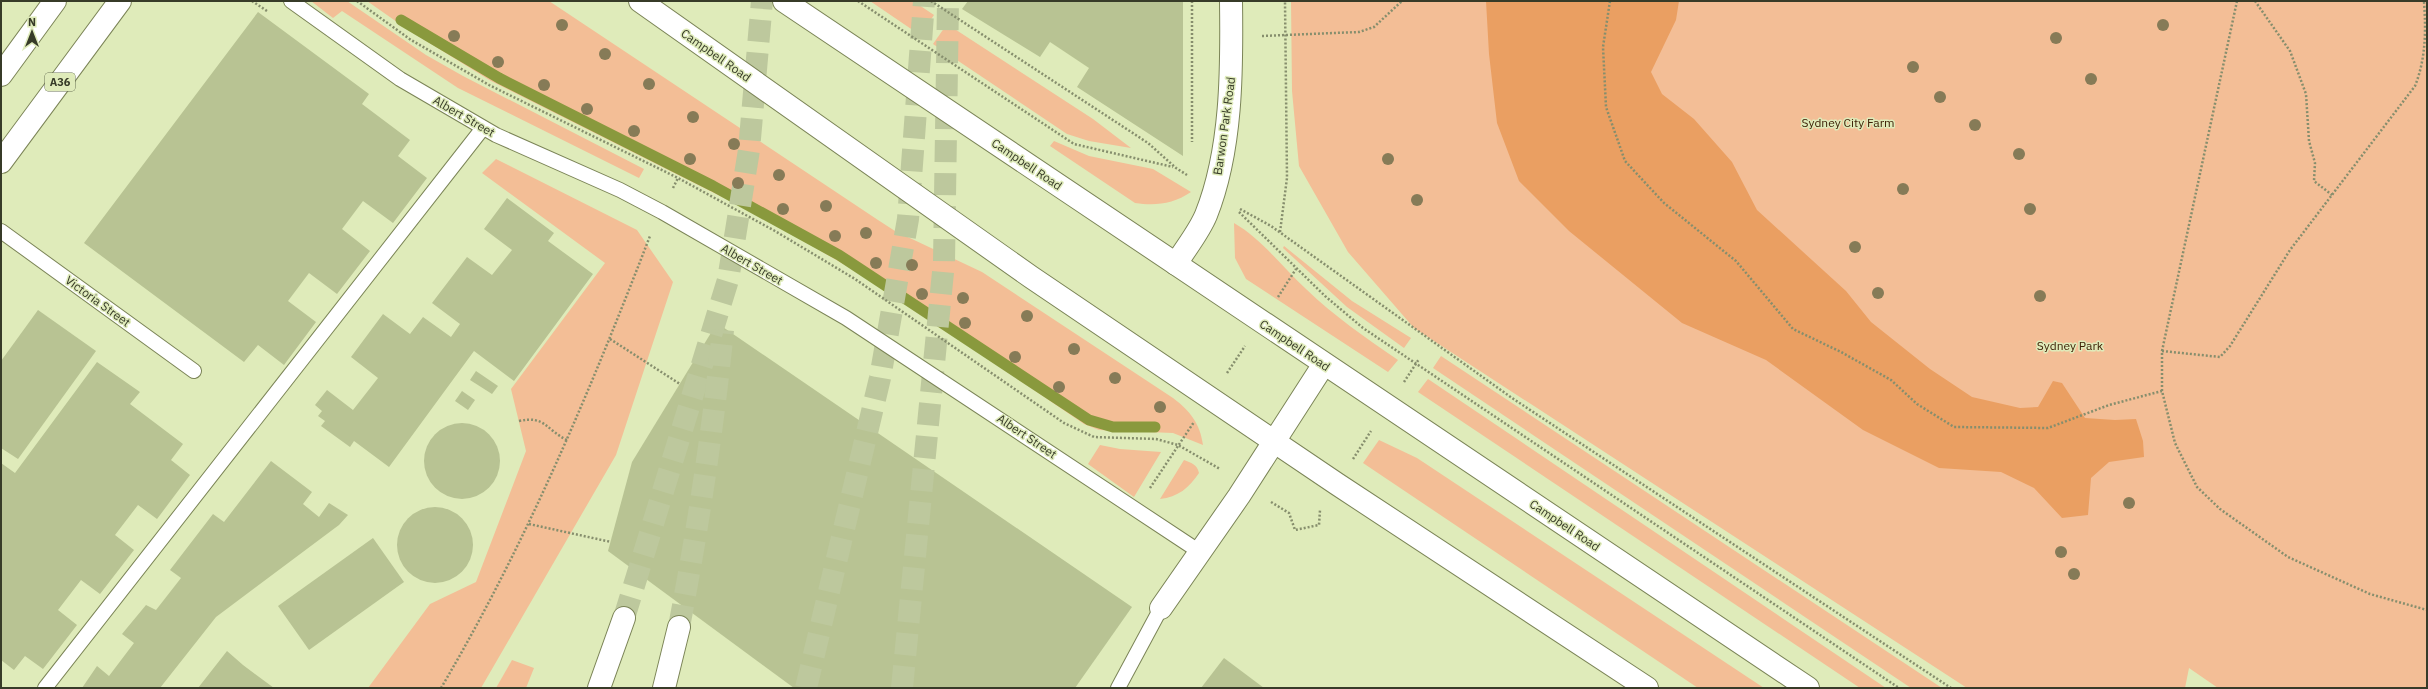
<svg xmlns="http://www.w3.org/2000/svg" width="2428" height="689" font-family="'IBM Plex Sans',sans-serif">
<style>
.green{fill:#f3be96}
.forest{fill:#ea9f62}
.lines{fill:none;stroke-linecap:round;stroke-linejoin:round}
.stream{stroke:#89993d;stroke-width:11}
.building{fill:#b8c393}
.highway-tunnel{stroke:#bdc89d;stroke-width:22;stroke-dasharray:22 11;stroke-linecap:butt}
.lane-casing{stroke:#7b8457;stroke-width:16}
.street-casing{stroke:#7b8457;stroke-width:24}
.primary-casing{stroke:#7b8457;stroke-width:24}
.highway-casing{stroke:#7b8457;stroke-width:24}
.path{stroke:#868e6d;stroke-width:2.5;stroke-dasharray:2 2;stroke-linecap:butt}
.lane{stroke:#fff;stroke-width:14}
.street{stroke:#fff;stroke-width:22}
.primary{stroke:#fff;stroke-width:22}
.highway{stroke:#fff;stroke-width:22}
.tree{fill:#867b57}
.labels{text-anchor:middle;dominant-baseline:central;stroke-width:3;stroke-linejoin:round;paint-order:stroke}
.shield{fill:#dfebba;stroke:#697054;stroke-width:1}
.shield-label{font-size:11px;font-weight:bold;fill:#373b28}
.street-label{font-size:12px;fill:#373b28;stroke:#dfebba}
.park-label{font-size:12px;fill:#3e2006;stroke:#dfebba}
</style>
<rect width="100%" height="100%" fill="#dfebba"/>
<g class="green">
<polygon points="311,1 347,1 426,55 463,76 644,169 639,178 458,88 342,11 333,18"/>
<path d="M367 1H549L878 220 895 231 982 272 1173 398C1190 411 1200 423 1203 445L1173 433 1099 430 1084 424 878 284 762 217 491 81 407 29Z"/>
<polygon points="870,1 913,1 934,15 920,35"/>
<polygon points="1291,1 2427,1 2427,688 2218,688 2189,668 2185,688 1967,688 1414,328 1348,252 1299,166 1292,91"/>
<polygon points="947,24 1093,119 1131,148 1089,141 1067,134 933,44"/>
<path d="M1054 141 1089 156 1153 169 1191 192C1173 204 1156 206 1135 203L1050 146Z"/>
<polygon points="496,159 637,230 673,282 616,455 481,688 368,688 430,604 476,582 526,451 511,389 605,263 482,173"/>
<path d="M1234 223C1262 239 1283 268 1306 289 1334 316 1366 338 1398 360L1388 372 1246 279 1235 258Z"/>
<polygon points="1284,246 1352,301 1411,338 1404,348 1347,307 1283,248"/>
<polygon points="1441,356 1942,688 1911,688 1433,368"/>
<polygon points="1428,379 1886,688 1860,688 1418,392"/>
<polygon points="1379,440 1417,458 1764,688 1698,688 1363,463"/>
<polygon points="1100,445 1120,449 1161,452 1134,497 1088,464"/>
<path d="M1184 460C1191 463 1197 464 1199 473 1189 488 1178 497 1160 499Z"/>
<polygon points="512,660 534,668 526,688 496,688"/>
</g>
<polygon class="forest" points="1486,1 1679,1 1676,20 1651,72 1662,94 1694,119 1732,162 1757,210 1846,291 1871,322 1930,369 1972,397 2020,408 2038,407 2053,381 2062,383 2085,418 2115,420 2136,419 2143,441 2144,457 2109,462 2091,478 2088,515 2062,518 2034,488 2001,472 1939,468 1863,430 1766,360 1682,323 1569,231 1519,181 1497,123 1489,54"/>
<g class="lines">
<polyline class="stream" points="401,20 499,78 713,186 839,255 1089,420 1113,427 1155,427"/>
</g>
<g class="building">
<polygon points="968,1 1183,1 1183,156 1077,87 1089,68 1050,42 1040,57 962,9"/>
<polygon points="258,12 369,94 362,104 410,140 398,156 427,178 393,223 363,201 342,229 370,251 337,294 309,273 288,301 316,322 284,365 258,345 244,362 84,243"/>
<polygon points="507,198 554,233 548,241 593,274 514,381 474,351 389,467 354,441 350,447 321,426 325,421 318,416 322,411 315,405 327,390 353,410 378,378 351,357 383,314 410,334 423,317 451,337 460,324 432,303 467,257 492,275 512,250 484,229"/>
<polygon points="38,310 96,351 18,459 1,448 1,361"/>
<polygon points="717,323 1132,607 1075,688 794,688 608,551 632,462"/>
<polygon points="97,362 140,392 130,404 183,444 171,460 190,475 157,519 138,505 115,535 134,550 100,594 81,580 58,610 77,625 43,669 25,656 14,670 1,660 1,463 15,473"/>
<polygon points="476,371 498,386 492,394 470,380"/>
<polygon points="462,391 475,400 468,410 455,401"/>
<circle cx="462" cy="461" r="38"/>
<polygon points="271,461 312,492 303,504 319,517 329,503 348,515 339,525 216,617 160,688 82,688 97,666 109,676 134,643 122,634 146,605 156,610 181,578 170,570 213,514 224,522"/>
<circle cx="435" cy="545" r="38"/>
<polygon points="373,538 404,582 309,650 278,606"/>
<polygon points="227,651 243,665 274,688 198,688"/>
<polygon points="1224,658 1264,688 1201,688"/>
</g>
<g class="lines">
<g class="highway-tunnel">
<polyline points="624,618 728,280 749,150 762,1"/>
<path d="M679 627C698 528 713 430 723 330"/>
<polyline points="806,688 880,378 908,219 924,1"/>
<polyline points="902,688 944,262 948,1"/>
</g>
<g class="lane-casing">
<g id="lane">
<polyline points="291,1 400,79 496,135 620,190 662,212 846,318 1200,552"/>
<polyline points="1,231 194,371"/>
<polyline points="45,688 483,128"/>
<polyline points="1118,688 1161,608"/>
</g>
</g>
<g class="street-casing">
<g id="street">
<path d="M1176 264C1185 249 1199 232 1206 215 1232 150 1232 70 1231 1"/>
<polyline points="1161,608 1239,496 1324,364"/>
</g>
</g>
<g class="primary-casing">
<g id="primary">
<polyline points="640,1 1031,277 1337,484 1647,688"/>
<polyline points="784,1 1808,688"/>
</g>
</g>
<g class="highway-casing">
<g id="highway">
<polyline points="1,75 55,1"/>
<polyline points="1,162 120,1"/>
<polyline points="599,688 624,618"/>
<polyline points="664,688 679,627"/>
</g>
</g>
<g class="path">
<polyline points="252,1 267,11"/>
<polyline points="357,1 411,40 489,85 678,178 775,231 855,279 1064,423 1094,437 1156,439 1178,445 1220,469"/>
<polyline points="858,1 1074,144 1173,167"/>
<polyline points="931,1 1148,143 1176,168 1187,175"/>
<polyline points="1192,1 1192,142"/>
<polyline points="1610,1 1603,47 1606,107 1625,161 1664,203 1736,261 1793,329 1841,352 1891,380 1917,404 1954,427 2048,428 2109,405 2162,391"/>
<polyline points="2237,1 2162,351 2162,391 2175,443 2197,487 2220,509 2288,557 2370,594 2427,610"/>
<polyline points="2255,1 2290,51 2306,94 2309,141 2315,163 2314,181 2332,195"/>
<polyline points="1262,36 1359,32 1374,27 1402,1"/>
<polyline points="673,188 678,178"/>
<polyline points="1240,209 1271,226 1512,398 1951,688"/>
<polyline points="1239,212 1325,296 1363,328 1899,688"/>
<polyline points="1280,232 1287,178 1285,1"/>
<polyline points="1278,297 1296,269"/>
<polyline points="610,339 680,384"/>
<path d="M2162 351 2220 357 2230 346 2290 250 2415 86C2426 58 2426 31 2424 1"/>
<polyline points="1227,373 1245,346"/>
<polyline points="1404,382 1419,359"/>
<path d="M519 421C545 415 546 430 567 440"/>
<polyline points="1353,459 1371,431"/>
<polyline points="1150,488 1194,422"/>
<polyline points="1271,502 1289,513 1295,530 1319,525 1320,510"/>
<polyline points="529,524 611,542"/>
<path d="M441 688C526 544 590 391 650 236"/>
</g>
<use href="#lane" class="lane"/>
<use href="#street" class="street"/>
<use href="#primary" class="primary"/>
<use href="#highway" class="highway"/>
</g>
<g class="tree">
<circle cx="562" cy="25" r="6"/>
<circle cx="2163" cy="25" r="6"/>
<circle cx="454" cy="36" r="6"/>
<circle cx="2056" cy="38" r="6"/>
<circle cx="605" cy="54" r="6"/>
<circle cx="498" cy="62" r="6"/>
<circle cx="1913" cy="67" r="6"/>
<circle cx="2091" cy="79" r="6"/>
<circle cx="649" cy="84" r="6"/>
<circle cx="544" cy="85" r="6"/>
<circle cx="1940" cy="97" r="6"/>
<circle cx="587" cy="109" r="6"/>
<circle cx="693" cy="117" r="6"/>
<circle cx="1975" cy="125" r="6"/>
<circle cx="634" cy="131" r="6"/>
<circle cx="734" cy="144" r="6"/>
<circle cx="2019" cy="154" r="6"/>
<circle cx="690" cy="159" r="6"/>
<circle cx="1388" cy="159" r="6"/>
<circle cx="779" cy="175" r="6"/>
<circle cx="738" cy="183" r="6"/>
<circle cx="1903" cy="189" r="6"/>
<circle cx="1417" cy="200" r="6"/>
<circle cx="826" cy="206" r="6"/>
<circle cx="783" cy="209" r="6"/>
<circle cx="2030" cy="209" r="6"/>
<circle cx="866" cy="233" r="6"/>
<circle cx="835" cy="236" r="6"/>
<circle cx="1855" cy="247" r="6"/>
<circle cx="876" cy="263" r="6"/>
<circle cx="912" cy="265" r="6"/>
<circle cx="1878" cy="293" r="6"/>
<circle cx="922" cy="294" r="6"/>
<circle cx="2040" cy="296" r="6"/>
<circle cx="963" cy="298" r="6"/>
<circle cx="1027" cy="316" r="6"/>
<circle cx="965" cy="323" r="6"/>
<circle cx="1074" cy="349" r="6"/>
<circle cx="1015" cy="357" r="6"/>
<circle cx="1115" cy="378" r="6"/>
<circle cx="1059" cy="387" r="6"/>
<circle cx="1160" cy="407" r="6"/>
<circle cx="2129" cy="503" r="6"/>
<circle cx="2061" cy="552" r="6"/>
<circle cx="2074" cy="574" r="6"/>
</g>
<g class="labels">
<rect class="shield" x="45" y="73" width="30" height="18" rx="3"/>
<g class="shield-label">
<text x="60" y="82">A36</text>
</g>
<g class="street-label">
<text transform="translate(716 55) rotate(35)">Campbell Road</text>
<text transform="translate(464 116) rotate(30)">Albert Street</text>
<text transform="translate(1224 126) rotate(-82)">Barwon Park Road</text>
<text transform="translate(1027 164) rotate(34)">Campbell Road</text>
<text transform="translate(752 264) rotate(30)">Albert Street</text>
<text transform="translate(98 301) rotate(36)">Victoria Street</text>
<text transform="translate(1295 345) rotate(34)">Campbell Road</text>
<text transform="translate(1027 436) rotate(34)">Albert Street</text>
<text transform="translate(1565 525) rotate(34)">Campbell Road</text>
</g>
<g class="park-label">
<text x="1848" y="122">Sydney City Farm</text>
<text x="2070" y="345">Sydney Park</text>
</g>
</g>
<rect width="2428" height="689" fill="none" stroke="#373b28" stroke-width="4"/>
<g transform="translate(32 32)" stroke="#dfebba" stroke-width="3" paint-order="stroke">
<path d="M0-3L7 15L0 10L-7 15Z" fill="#373b28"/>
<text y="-6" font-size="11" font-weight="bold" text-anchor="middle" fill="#373b28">N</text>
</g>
</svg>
